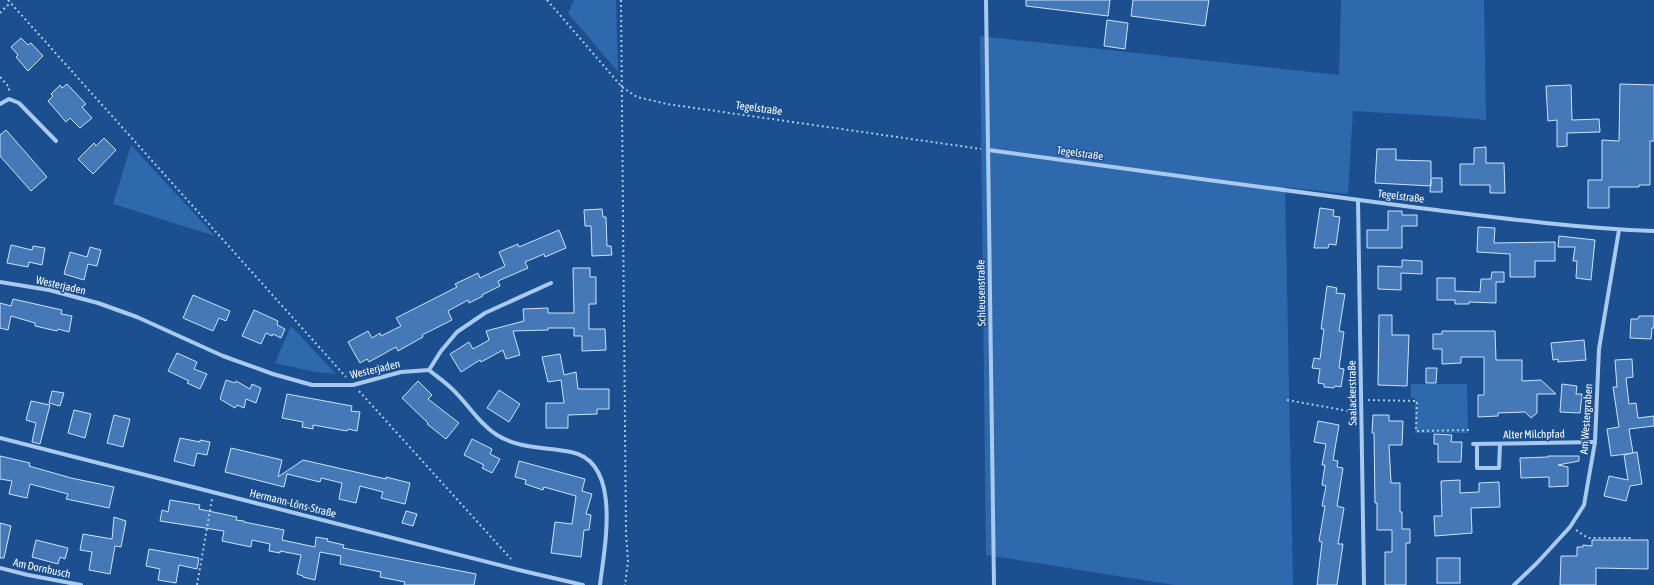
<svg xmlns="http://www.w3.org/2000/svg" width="1654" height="585" font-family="'Asap Condensed',sans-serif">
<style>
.green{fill:#2e69ad}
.building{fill:#4478b7;stroke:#cfe3fa}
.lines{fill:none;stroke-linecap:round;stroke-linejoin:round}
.path{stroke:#a9c9ee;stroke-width:2;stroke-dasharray:2 3;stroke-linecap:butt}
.street{stroke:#a9c9ee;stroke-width:4}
.labels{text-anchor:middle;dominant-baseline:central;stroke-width:3;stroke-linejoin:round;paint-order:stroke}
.street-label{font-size:11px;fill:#fff;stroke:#1b4f8f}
</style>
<rect width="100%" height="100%" fill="#1b4f8f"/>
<g class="green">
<polygon points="574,0 616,0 618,72 568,13"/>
<polygon points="1341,0 1484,0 1486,120 1440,116 1353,111 1348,194 1285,187 1293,585 1174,585 986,555 980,36 1339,75"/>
<polygon points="131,145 215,236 113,204"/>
<polygon points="291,326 336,374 315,372 275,363"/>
<polygon points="1411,384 1467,384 1468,433 1415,433 1415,398 1411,398"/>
</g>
<g class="building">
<polygon points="1026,0 1110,0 1108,16 1026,6"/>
<polygon points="1133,0 1209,0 1205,26 1131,16"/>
<polygon points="1107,20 1128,23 1125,49 1104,46"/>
<polygon points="21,38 28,45 31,43 43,56 28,71 16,57 18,55 11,47"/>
<polygon points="67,84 86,104 82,107 92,118 80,128 70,118 66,122 48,101 53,96 51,94 60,85 62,88"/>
<polygon points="1620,84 1654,85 1654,141 1650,141 1650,185 1639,185 1639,187 1609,187 1609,208 1588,208 1588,180 1602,180 1602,140 1619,141"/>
<polygon points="1571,85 1572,120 1599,119 1600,132 1567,133 1567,146 1557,147 1557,120 1548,121 1546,86"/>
<polygon points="6,130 47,177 31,191 0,156 0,135"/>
<polygon points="104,138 116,150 93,174 78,159 94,143 96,146"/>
<polygon points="1486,147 1486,163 1504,163 1505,193 1490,193 1490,185 1460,185 1460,164 1474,164 1474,148"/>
<polygon points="1377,149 1396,149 1396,160 1431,161 1431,178 1442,178 1442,192 1430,192 1431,179 1431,186 1375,183"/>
<polygon points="1320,208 1334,210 1333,216 1340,217 1336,245 1329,244 1328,248 1314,248"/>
<polygon points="602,209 603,217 606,217 607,246 611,246 612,255 592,256 591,226 585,226 584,210"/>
<polygon points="1388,211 1402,211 1402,215 1417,215 1417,226 1402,226 1402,248 1367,248 1367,230 1388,230"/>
<polygon points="1478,227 1495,228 1494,243 1555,242 1555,261 1535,261 1535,277 1510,277 1510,254 1477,252"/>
<polygon points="559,230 566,248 545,257 544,254 525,262 528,268 498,281 500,286 482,295 483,296 469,303 468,300 448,311 452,320 422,335 423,337 398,351 396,347 369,362 367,359 360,363 348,342 368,331 372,338 380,333 381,336 401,326 396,318 457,287 455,284 478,273 480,278 505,266 499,252 518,244 519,247"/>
<polygon points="1559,236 1595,240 1591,280 1576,278 1577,261 1573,261 1575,247 1558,247"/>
<polygon points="11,245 32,250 33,246 45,248 42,265 29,262 28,267 7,263"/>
<polygon points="90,247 101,250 97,266 88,264 84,280 64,274 70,252 87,257"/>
<polygon points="1402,260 1422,261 1422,274 1401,273 1401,290 1378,289 1378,266 1402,267"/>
<polygon points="573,268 590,268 590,277 596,277 596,304 589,304 589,329 605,329 606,350 582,351 582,336 574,336 574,328 548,328 548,330 513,331 520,355 506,359 503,350 481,362 480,360 461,372 450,354 469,342 473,349 489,340 486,331 524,321 523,309 548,308 548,313 574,313"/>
<polygon points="1492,272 1504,272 1504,282 1496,282 1496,303 1469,302 1469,304 1455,304 1455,300 1437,300 1437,278 1455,278 1455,291 1480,292 1481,279 1491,279"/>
<polygon points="1327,286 1337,288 1336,293 1345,294 1339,331 1344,332 1339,368 1344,369 1341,387 1335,386 1334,388 1324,387 1324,384 1318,383 1320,369 1312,368 1314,358 1320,359 1324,329 1321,329"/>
<polygon points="193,295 230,311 226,321 219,318 213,331 183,318"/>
<polygon points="13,299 62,310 61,314 72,316 69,332 58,329 57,331 35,326 35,323 11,316 8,330 0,328 0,303 11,306"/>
<polygon points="254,310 278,321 277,325 285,329 281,338 273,334 272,336 266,333 261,344 242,336"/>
<polygon points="1379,315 1392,315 1392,335 1409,335 1407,386 1378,385"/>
<polygon points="1639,316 1654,316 1654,328 1652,328 1651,339 1630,338 1631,319 1638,319"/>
<polygon points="1442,331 1495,331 1496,360 1522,360 1522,381 1541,380 1556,394 1537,394 1537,413 1531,418 1525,412 1498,413 1498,416 1478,417 1478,395 1484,395 1484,357 1461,357 1461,363 1442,364 1442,349 1433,349 1433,334 1442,334"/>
<polygon points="1584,340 1586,360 1558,362 1558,359 1553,360 1551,343"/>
<polygon points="177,353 197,362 194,369 207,374 200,389 187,383 189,381 168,371"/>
<polygon points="560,354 564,375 576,372 578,389 609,389 609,409 597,409 597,414 568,415 568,428 546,428 546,403 564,403 561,380 548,382 542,357"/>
<polygon points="1632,359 1633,377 1626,378 1629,404 1636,403 1638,418 1654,416 1654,426 1629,429 1633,453 1611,456 1607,429 1619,427 1613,387 1617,387 1615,360"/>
<polygon points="1426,368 1437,368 1436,383 1426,383"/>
<polygon points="226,380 235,383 236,381 250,389 252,384 261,388 256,403 246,399 244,408 237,405 235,408 220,399"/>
<polygon points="418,381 432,395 428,399 459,423 446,439 427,424 428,423 402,398"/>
<polygon points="1562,384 1577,386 1576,394 1582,394 1580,413 1560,412"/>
<polygon points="499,390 520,404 509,422 487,408"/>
<polygon points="52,391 64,393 60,406 49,403"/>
<polygon points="287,394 352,406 351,411 360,412 357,431 348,429 347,431 313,425 313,429 302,427 303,422 282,418"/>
<polygon points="31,401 50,405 40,444 32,442 36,423 26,420"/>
<polygon points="74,410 91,414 85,438 68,433"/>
<polygon points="114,415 130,419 123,447 107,443"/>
<polygon points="1373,415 1389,415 1389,421 1403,421 1402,445 1389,445 1391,483 1400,483 1400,512 1402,512 1402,529 1410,529 1410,543 1406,543 1406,585 1385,585 1385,552 1392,552 1392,530 1377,530 1377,503 1375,503 1374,433 1372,433"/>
<polygon points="1318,421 1339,425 1333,460 1338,461 1337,467 1343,468 1337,506 1344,508 1338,544 1343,544 1337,585 1317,585 1322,542 1319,541 1325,506 1322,506 1326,486 1322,485 1325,465 1322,465 1326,444 1314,442"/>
<polygon points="1434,434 1452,435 1451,442 1462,442 1461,462 1438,462 1438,444 1434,444"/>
<polygon points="180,438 200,442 200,440 210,442 207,455 197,453 194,466 174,461"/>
<polygon points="472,439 492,449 490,454 500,459 492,473 482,468 484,465 464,455"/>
<polygon points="231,448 282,460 278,477 303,460 386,479 386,477 410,483 405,504 381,498 383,492 360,486 356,503 339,499 342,483 321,478 320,482 287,474 284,487 225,472"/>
<polygon points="1637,452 1642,484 1630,486 1626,501 1604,496 1609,476 1628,480 1624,455"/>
<polygon points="0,456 30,463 29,466 71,478 114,487 109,508 66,499 68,494 30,484 27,498 9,494 12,481 0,479"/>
<polygon points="1548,456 1579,456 1579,461 1558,465 1568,467 1568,486 1549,487 1549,477 1521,478 1520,458 1548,457"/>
<polygon points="519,461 585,479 582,491 592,494 586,514 591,515 589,530 584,530 581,557 551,553 555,522 572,524 576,496 544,487 543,490 525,484 526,480 515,477"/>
<polygon points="1460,480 1460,493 1479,492 1479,483 1499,482 1500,507 1471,508 1472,533 1435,536 1434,516 1442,516 1441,481"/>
<polygon points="170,500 200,505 199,509 237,517 236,520 244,521 244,522 284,530 282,540 315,547 316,537 328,539 327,541 344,545 343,548 476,574 474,585 404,585 405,582 380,577 381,572 340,564 341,556 320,552 315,580 303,577 303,576 297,574 301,555 280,551 280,553 269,551 270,544 252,540 251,547 222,541 224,531 160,521 162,510 168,512"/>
<polygon points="406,511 417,514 413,526 402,523"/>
<polygon points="114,517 126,521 121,547 115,546 110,574 89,570 92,552 80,550 83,534 112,539"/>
<polygon points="0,523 11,526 4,558 0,558"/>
<polygon points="36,540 68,548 65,559 60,557 58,564 32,557"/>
<polygon points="1592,540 1648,540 1648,569 1596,568 1596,585 1560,585 1561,556 1577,556 1577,547 1583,547 1583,545 1592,546"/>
<polygon points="149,549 199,558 197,569 179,565 176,583 158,580 160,569 146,566"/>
<rect x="1437" y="558" width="23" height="25"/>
</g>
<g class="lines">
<g class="path">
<polyline points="8,0 346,377"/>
<polyline points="547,0 622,87 637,97 667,104 981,149"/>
<polyline points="621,0 626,533 628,561 625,585"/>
<polyline points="0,13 10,3"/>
<polyline points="0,77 9,87 9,92"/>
<polyline points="359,391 511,559"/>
<polyline points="1287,400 1354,412"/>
<polyline points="1368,400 1417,401 1416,431 1472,430"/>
<polyline points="1576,530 1588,538 1632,538"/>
<polyline points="197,585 212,499"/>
</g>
<g class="street">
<polyline points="986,0 994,585"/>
<polyline points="0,104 9,99 19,103 56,141"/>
<path d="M988 150C1129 169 1271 189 1412 207 1493 217 1573 228 1654 231"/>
<polyline points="1358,200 1364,585"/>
<path d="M0 282 49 290 98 303 137 317 223 356 273 374 312 385H353L401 372 429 370C436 376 444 381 450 387 467 402 478 423 497 435 519 449 546 447 571 452 623 462 604 549 600 585"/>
<polyline points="429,370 441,351 457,332 485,313 551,283"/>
<polyline points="0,438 519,570 583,585"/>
<polyline points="1473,444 1595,442"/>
<polyline points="1477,444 1477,468 1499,468 1500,444"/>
<polyline points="0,568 28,575 81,585"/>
<polyline points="1514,585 1537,563 1570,527 1584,505 1595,442 1599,349 1619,230"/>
</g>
</g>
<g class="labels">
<g class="street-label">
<text transform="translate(759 108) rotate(8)">Tegelstraße</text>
<text transform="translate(1080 153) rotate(8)">Tegelstraße</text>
<text transform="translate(1401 196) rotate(7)">Tegelstraße</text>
<text transform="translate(61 285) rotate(13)">Westerjaden</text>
<text transform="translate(981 293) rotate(-91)">Schleusenstraße</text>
<text transform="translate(375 369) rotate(-13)">Westerjaden</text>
<text transform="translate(1352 393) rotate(-91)">Saalackerstraße</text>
<text transform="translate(1586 419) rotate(-86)">Am Westergraben</text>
<text transform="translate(1534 434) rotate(-1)">Alter Milchpfad</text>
<text transform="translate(293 503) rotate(14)">Hermann-Löns-Straße</text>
<text transform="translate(42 568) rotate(12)">Am Dornbusch</text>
</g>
</g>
</svg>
